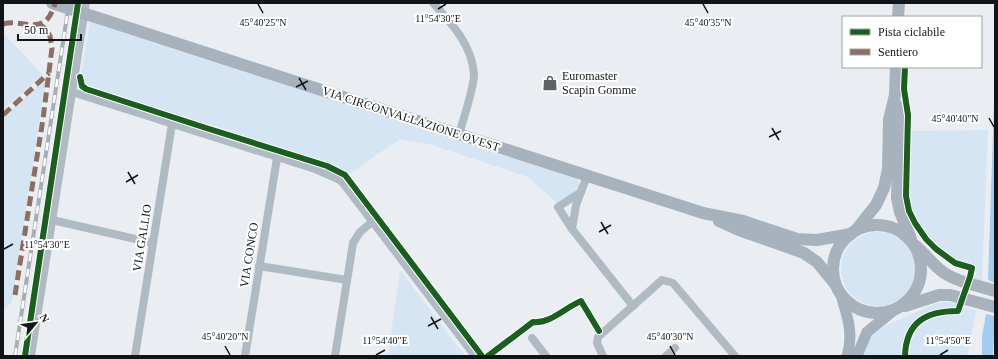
<svg xmlns="http://www.w3.org/2000/svg" width="998" height="359" font-family="'Times New Roman',serif">
<style>
.green{fill:#d5e5f4}
.water{fill:#a3ccf1}
.lines{fill:none;stroke-linecap:round;stroke-linejoin:round}
.minor{stroke:#b0bac3;stroke-width:8}
.secondary{stroke:#a4b0bb;stroke-width:11}
.primary{stroke:#a7b2bd;stroke-width:12}
.rail-casing{stroke:#a7adb2;stroke-width:4}
.rail{stroke:#fff;stroke-width:2.5;stroke-dasharray:8;stroke-linecap:butt}
.primary-bridge{stroke:#a7b2bd;stroke-width:12}
.quiet{stroke:#8d6e63;stroke-width:5;stroke-dasharray:10 5;stroke-linecap:butt}
.cycleway-casing{stroke:#fff;stroke-width:8}
.cycleway{stroke:#1b5e20;stroke-width:6}
.ticks{fill:none;stroke:#121517;stroke-width:1.5}
.labels{text-anchor:middle;dominant-baseline:central;stroke-width:4;stroke-linejoin:round;paint-order:stroke}
.poi-label{font-size:12px;fill:#121517;stroke:#fff;text-anchor:start}
.street-label{font-size:12px;fill:#121517;stroke:#fff}
.ticks-label{font-size:10px;text-anchor:middle;fill:#121517;stroke:#fff;stroke-width:4;stroke-linejoin:round;paint-order:stroke}
</style>
<rect width="100%" height="100%" fill="#eaeef2"/>
<g class="green">
<polygon points="90,22 577,179 581,187 558,204 528,177 429,144 400,139 349,174 329,164 232,135 86,85 83,82 81,73"/>
<polygon points="5,35 43,75 3,109 3,36"/>
<polygon points="46,77 12,302 3,311 3,119"/>
<polygon points="69,78 70,78 46,227 45,227"/>
<path d="M988 130 982 281 974 279 977 268C969 266 961 264 954 260 931 248 911 221 908 195 905 174 909 152 910 131Z"/>
<polygon points="45,231 46,231 27,356 25,356"/>
<circle cx="878" cy="269" r="37"/>
<polygon points="400,270 465,356 388,356"/>
<path d="M945 302 958 303 956 309C948 309 941 308 934 310 916 316 899 337 901 356H864C862 346 869 337 876 330L935 304Z"/>
<path d="M963 307 976 311 967 356H908C906 338 919 320 936 315 943 312 953 314 961 314Z"/>
</g>
<g class="water">
<polygon points="995,73 995,283 988,280"/>
<polygon points="986,314 995,316 993,356 982,356 982,336"/>
</g>
<g class="lines">
<g class="minor">
<path d="M433 3C452 24 472 45 474 74 474 89 463 119 459 135"/>
<polyline points="72,92 315,169 338,179 343,183 475,356"/>
<polyline points="587,176 576,205 572,229 633,306"/>
<polyline points="52,220 153,243"/>
<polyline points="572,229 558,207 581,192"/>
<polyline points="259,266 347,280"/>
<polyline points="532,338 546,356"/>
<polyline points="31,356 86,3"/>
<polyline points="135,356 172,124"/>
<polyline points="245,356 277,158"/>
<polyline points="335,356 353,243 360,232 372,222"/>
<polyline points="603,356 597,343 598,337 662,280 673,283 735,356"/>
<polyline points="666,356 675,348"/>
</g>
<g class="secondary">
<path d="M841 295C847 315 854 334 847 356"/>
<polyline points="857,356 867,332 893,311"/>
</g>
<g class="primary">
<polyline points="898,17 899,3"/>
<polyline points="225,59 703,213 743,221 797,239 817,240 851,234"/>
<polyline points="896,104 899,123 897,198 900,212 911,239"/>
<polyline points="719,221 739,230 804,253 817,262 835,284"/>
<circle cx="877" cy="269" r="44"/>
<polyline points="856,230 876,205 884,188 888,169 889,120 895,95 896,67"/>
<path d="M916 246C924 253 931 262 939 269 954 282 977 285 995 291"/>
<polyline points="905,306 939,295 950,295 995,307"/>
</g>
<g class="rail-casing">
<polyline id="rail" points="15,356 69,3"/>
</g>
<use href="#rail" class="rail"/>
<polyline class="primary-bridge" points="52,3 225,59"/>
<g class="quiet">
<path d="M3 24C25 18 45 39 55 3"/>
<polyline points="3,115 49,73"/>
<polyline points="15,295 43,119 52,48 50,36 46,29 39,24"/>
</g>
<g class="cycleway-casing">
<g id="cycleway">
<path d="M905 67 904 89 908 115 906 196 909 211 915 223 926 239 936 249 955 263 972 268 970 277 958 311C926 311 906 322 905 356"/>
<polyline points="80,77 82,86 86,89 206,128 327,166 345,175 482,356"/>
<polyline points="25,356 78,3"/>
<path d="M488 356 533 322C550 324 566 307 581 301L599 331"/>
</g>
</g>
<use href="#cycleway" class="cycleway"/>
</g>
<path class="ticks" d="M258 4 263 13M703 4 708 13M438 9 446 4M299 78 306 90M296 87 308 81M989 118 994 127M772 128 779 140M769 137 781 131M128 172 135 184M126 182 138 175M601 222 608 234M599 232 611 225M4 249 13 244M431 317 438 329M428 326 441 319M225 346 230 355M670 346 675 355M376 355 385 350M940 355 948 350"/>
<defs>
<g id="shop-bare" transform="scale(1.2)"><path d="M-5-2.5h2.3a2.7 3.5 0 0 1 5.4 0H5L5.5 6h-11ZM-1.5-2.5h3a1.5 2.3 0 0 0-3 0Z" fill="#5e6164" stroke="#fff" stroke-width="2.5" paint-order="stroke"/></g>
</defs>
<g fill-rule="evenodd">
<use href="#shop-bare" x="550" y="83"/>
</g>
<g class="labels">
<g class="poi-label">
<text x="562" y="76">Euromaster<tspan x="562" dy="14">Scapin Gomme</tspan></text>
</g>
<g class="street-label">
<text transform="translate(411 119) rotate(18)">VIA CIRCONVALLAZIONE OVEST</text>
<text transform="translate(142 238) rotate(-81)">VIA GALLIO</text>
<text transform="translate(249 255) rotate(-81)">VIA CONCO</text>
</g>
</g>
<g class="ticks-label">
<text x="438" y="22">11°54'30"E</text>
<text x="263" y="26">45°40'25"N</text>
<text x="708" y="26">45°40'35"N</text>
<text x="955" y="122">45°40'40"N</text>
<text x="47" y="248">11°54'30"E</text>
<text x="225" y="340">45°40'20"N</text>
<text x="670" y="340">45°40'30"N</text>
<text x="385" y="344">11°54'40"E</text>
<text x="948" y="344">11°54'50"E</text>
</g>
<rect width="998" height="359" fill="none" stroke="#121517" stroke-width="8"/>
<rect x="842" y="16" width="140" height="52" fill="#ffffff" stroke="#a0a1a2"/>
<rect x="850" y="29" width="20" height="6" fill="#1b5e20" stroke="#a0a1a2"/>
<text x="878" y="36" font-size="12" fill="#121517">Pista ciclabile</text>
<rect x="850" y="49" width="20" height="6" fill="#8d6e63" stroke="#a0a1a2"/>
<text x="878" y="56" font-size="12" fill="#121517">Sentiero</text>
<g transform="translate(36 323) rotate(61)" stroke="#ffffff" stroke-width="3" paint-order="stroke">
<path d="M0-3L7 15L0 10L-7 15Z" fill="#121517"/>
<text y="-6" font-size="11" font-weight="bold" text-anchor="middle" fill="#121517">N</text>
</g>
<path d="M18 34v6h63v-6" fill="none" stroke="#121517" stroke-width="2"/>
<text x="24" y="34" font-size="12" fill="#121517" stroke="#ffffff" stroke-width="3" paint-order="stroke">50 m</text>
</svg>
